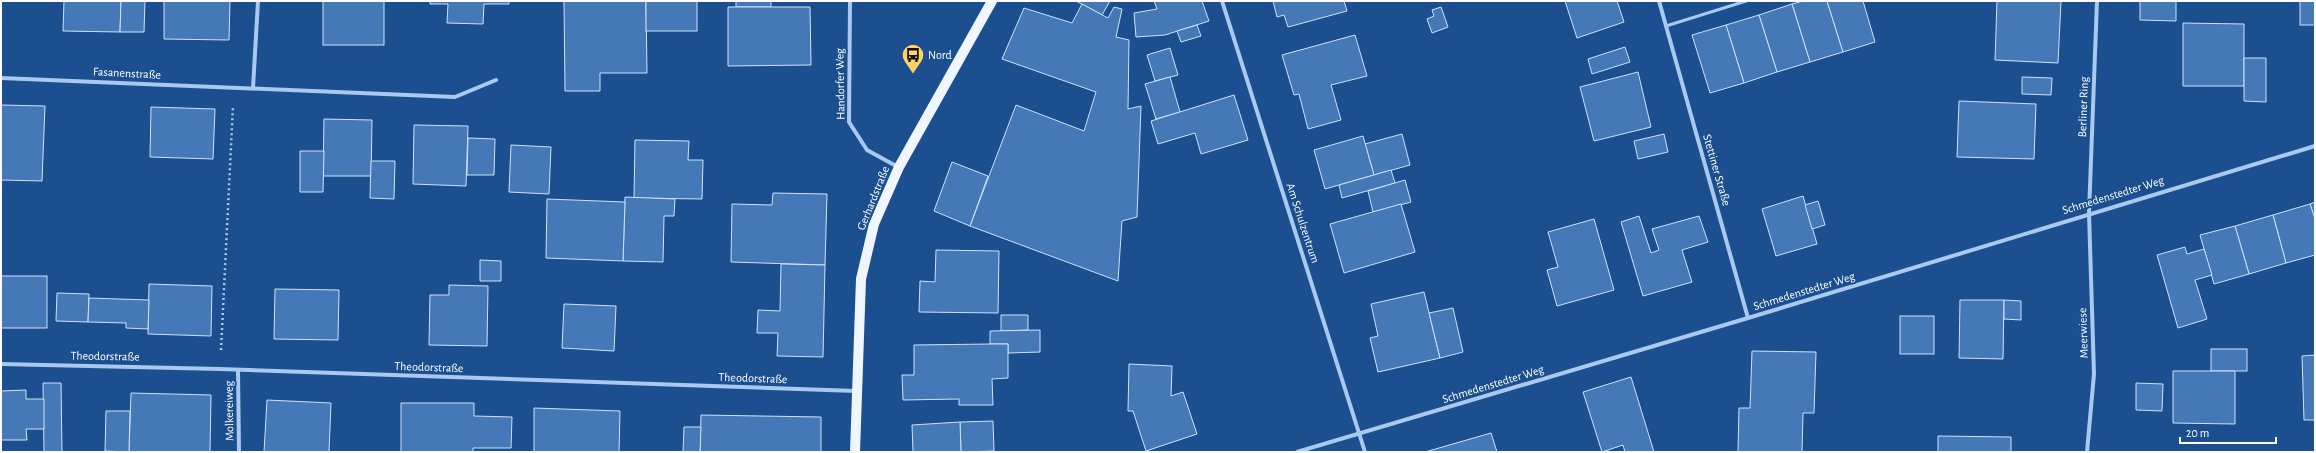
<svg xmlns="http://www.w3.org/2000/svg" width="2316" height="453" font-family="'Alegreya Sans',sans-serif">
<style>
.building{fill:#4478b7;stroke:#cfe3fa}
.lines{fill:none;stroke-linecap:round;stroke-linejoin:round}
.path{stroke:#a9c9ee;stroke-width:2.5;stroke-dasharray:2 3;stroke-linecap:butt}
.lane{stroke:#a9c9ee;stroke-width:3}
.street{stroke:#a9c9ee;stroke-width:4}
.primary{stroke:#f0f6ff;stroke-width:10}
.labels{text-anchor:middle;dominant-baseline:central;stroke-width:4;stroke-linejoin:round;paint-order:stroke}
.poi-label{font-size:12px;fill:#fff;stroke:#1b4f8f;text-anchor:start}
.street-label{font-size:12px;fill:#fff;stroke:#1b4f8f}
</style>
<rect width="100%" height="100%" fill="#1b4f8f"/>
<g class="building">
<polygon points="64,1 121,1 120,32 63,31"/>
<polygon points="121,1 145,1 144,32 120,32"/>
<polygon points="164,1 230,1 229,40 164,39"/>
<rect x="323" y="1" width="61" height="44"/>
<polygon points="430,1 509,1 509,4 484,4 483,24 447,23 448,4 430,4"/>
<polygon points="564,1 646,1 647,73 600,73 600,91 565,91"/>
<rect x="646" y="1" width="51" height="30"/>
<rect x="736" y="1" width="35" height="6"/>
<polygon points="1076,1 1110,1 1102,15"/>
<polygon points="1154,1 1202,1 1209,21 1165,35 1136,37 1134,13 1157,9"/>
<polygon points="1273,1 1344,1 1347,11 1288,27 1284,15 1277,17"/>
<polygon points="1565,1 1617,1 1624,22 1577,38"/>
<polygon points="1803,1 1827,1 1843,52 1810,62 1792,4"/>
<polygon points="1827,1 1863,1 1875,42 1843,52"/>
<polygon points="1997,1 2061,1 2058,63 1995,60"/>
<polygon points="2140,1 2176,1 2176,21 2140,20"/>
<rect x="2300" y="1" width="15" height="24"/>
<polygon points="1082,4 1108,18 1114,7 1122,9 1116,37 1129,40 1128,109 1141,106 1137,217 1122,221 1118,281 970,226 1016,105 1084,131 1096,92 1002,59 1024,8 1072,23"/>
<polygon points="1792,4 1810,62 1777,72 1759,15"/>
<polygon points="728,7 810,7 811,65 728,66"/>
<polygon points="1441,7 1448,27 1432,33 1427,19 1434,16 1432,10"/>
<polygon points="1759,15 1777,72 1744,83 1726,25"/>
<polygon points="2183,23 2244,24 2244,86 2183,86"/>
<polygon points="1197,25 1201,36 1181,42 1177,31"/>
<polygon points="1726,25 1744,83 1710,93 1692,35"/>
<polygon points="1355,35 1367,76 1331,85 1341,120 1308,129 1299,94 1294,95 1282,55"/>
<polygon points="1625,47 1630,62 1592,74 1588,59"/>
<polygon points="1170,48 1178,75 1155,81 1147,55"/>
<polygon points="2244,58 2266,58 2266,102 2244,101"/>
<polygon points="1638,72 1651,127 1594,141 1580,87"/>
<polygon points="1170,77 1180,112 1156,119 1145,84"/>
<polygon points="2022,77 2052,78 2051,95 2022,94"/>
<polygon points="1234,95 1248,140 1201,154 1195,133 1158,144 1151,121"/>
<polygon points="1959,101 2036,104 2034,159 1957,157"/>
<polygon points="1,105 45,106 42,181 1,180"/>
<polygon points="151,107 215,109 213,159 150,157"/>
<polygon points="324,119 372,120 371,176 323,176"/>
<polygon points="414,125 468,126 466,186 413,184"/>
<polygon points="1402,134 1410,165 1374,175 1365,144"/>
<polygon points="1664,134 1668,152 1638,159 1634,141"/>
<polygon points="1363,136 1374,175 1325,189 1314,150"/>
<polygon points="468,138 495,139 494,175 467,175"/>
<polygon points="635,140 689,141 688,160 703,160 702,199 634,198"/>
<polygon points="511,145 551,147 549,194 509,192"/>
<polygon points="300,151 324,151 323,192 300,192"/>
<polygon points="371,161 395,161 394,199 370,198"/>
<polygon points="952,162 988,176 970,226 934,211"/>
<polygon points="1391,170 1395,183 1342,198 1339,185"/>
<polygon points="1405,180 1411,202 1373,212 1368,191"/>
<polygon points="773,193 827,194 825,265 731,262 732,204 772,205"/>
<polygon points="1803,196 1817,244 1776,256 1762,209"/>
<polygon points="625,197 675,199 674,216 664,216 663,262 623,261"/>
<polygon points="547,199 625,202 623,261 546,258"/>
<polygon points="1818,201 1825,225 1812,229 1805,205"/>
<polygon points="2315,202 2315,219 2310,204"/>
<polygon points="1401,204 1415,252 1344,273 1330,224"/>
<polygon points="2310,204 2315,219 2315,255 2286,263 2273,215"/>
<polygon points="2273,215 2286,263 2249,274 2235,226"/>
<polygon points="1639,216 1651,253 1659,250 1652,229 1699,216 1708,242 1682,250 1692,282 1643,296 1621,222"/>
<polygon points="1594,219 1614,290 1557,306 1547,270 1558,267 1548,232"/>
<polygon points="2235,226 2249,274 2214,284 2200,235"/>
<polygon points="2185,247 2187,254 2204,249 2212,275 2195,280 2207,319 2178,328 2157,255"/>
<polygon points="936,250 999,251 998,313 919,312 920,281 935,282"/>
<polygon points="480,260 501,261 501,281 480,281"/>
<polygon points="781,264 825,265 823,357 777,356 778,333 757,333 758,310 780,311"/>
<rect x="1" y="276" width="46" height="52"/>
<polygon points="149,284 212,286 211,336 148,334"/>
<polygon points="449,285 488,286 487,346 429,345 430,295 449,295"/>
<polygon points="275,289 339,290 338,340 274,339"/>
<polygon points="1424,292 1440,358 1378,372 1370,338 1378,336 1371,304"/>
<polygon points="57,293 89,294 88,322 56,321"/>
<polygon points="89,298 149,300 148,329 126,328 126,323 88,322"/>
<polygon points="1960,300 2004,300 2003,359 1959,358"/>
<polygon points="2004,300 2021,301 2021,320 2004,319"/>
<polygon points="564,304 616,306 614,351 562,348"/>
<polygon points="1453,308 1463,352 1440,358 1429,313"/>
<polygon points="1001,315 1028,315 1028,330 1001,331"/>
<rect x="1900" y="316" width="34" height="38"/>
<polygon points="1040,330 1040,352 1008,353 1008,344 990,344 990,331"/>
<polygon points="990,344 1008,344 1008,378 992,379 993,405 959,405 959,399 903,400 902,375 914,375 914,345"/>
<rect x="2211" y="349" width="36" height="22"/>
<polygon points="1752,351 1816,352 1814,413 1803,413 1802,452 1738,452 1739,408 1750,408"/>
<polygon points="2315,355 2315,420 2304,420 2302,356"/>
<polygon points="1129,364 1172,366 1171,396 1183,392 1197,434 1146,451 1133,411 1128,411"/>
<polygon points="2173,371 2235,371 2235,424 2173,423"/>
<polygon points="1631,377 1654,452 1625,452 1623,445 1602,452 1583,392"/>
<polygon points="43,383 61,383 62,452 44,452"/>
<polygon points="2136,383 2163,384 2162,411 2136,410"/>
<polygon points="26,390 26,399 44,399 44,429 26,429 27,440 1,440 1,391"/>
<polygon points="131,393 211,395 210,452 129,452"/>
<polygon points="267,400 331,403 329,452 264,452"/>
<polygon points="401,403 474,403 474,416 512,417 511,448 473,448 473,452 401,452"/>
<polygon points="534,408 620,411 619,452 534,452"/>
<polygon points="106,411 130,411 129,452 105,451"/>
<polygon points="701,415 821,417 821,452 700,452"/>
<polygon points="993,421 994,451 961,452 960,422"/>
<polygon points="960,422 961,452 913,452 912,425"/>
<polygon points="684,427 701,427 700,452 683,452"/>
<polygon points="1491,433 1497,452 1425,452"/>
<polygon points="1938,436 2011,437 2011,452 1938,452"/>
</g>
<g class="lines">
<polyline class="path" points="221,350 233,106"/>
<polyline class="lane" points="1666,26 1746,1"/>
<g class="street">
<polyline points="850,1 849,122 867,150 898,167"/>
<polyline points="1222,1 1365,452"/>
<polyline points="1659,1 1748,318"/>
<polyline points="1,78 455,97 496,80"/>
<polyline points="253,88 258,1"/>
<polyline points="1,364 220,369 856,391"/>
<polyline points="238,370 239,452"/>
<polyline points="1297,452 1748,318 2315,146"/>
<polyline points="2087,452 2094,374 2089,213 2097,1"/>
</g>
<polyline class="primary" points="855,452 861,279 874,224 899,167 992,1"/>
</g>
<defs>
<g id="bus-pin" transform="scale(1.15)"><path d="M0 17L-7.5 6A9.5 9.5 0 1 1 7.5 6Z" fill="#ffd166" stroke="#1b4f8f"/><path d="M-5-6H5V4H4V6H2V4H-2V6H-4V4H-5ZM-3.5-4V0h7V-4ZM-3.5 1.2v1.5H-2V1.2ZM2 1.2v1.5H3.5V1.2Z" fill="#111"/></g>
</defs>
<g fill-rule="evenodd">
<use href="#bus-pin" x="913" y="55"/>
</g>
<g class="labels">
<g class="poi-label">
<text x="928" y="55">Nord</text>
</g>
<g class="street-label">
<text transform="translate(127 73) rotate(3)">Fasanenstraße</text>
<text transform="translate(840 84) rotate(-91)">Handorfer Weg</text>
<text transform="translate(2083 107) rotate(-88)">Berliner Ring</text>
<text transform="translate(1717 170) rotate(74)">Stettiner Straße</text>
<text transform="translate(2113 195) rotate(-17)">Schmedenstedter Weg</text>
<text transform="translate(873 198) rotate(-68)">Gerhardstraße</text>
<text transform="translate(1303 223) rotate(72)">Am Schulzentrum</text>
<text transform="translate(1804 291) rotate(-17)">Schmedenstedter Weg</text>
<text transform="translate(2083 333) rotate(-92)">Meerwiese</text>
<text transform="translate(105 356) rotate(1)">Theodorstraße</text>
<text transform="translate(429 367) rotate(2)">Theodorstraße</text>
<text transform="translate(753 378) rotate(2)">Theodorstraße</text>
<text transform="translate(1493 384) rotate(-17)">Schmedenstedter Weg</text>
<text transform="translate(229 411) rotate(-91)">Molkereiweg</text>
</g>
</g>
<rect width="2316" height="453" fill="none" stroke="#ffffff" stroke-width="4"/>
<path d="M2180 437v6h96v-6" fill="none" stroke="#ffffff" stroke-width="2"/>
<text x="2186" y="437" font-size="12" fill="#ffffff" stroke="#1b4f8f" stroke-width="3" paint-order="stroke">20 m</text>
</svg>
